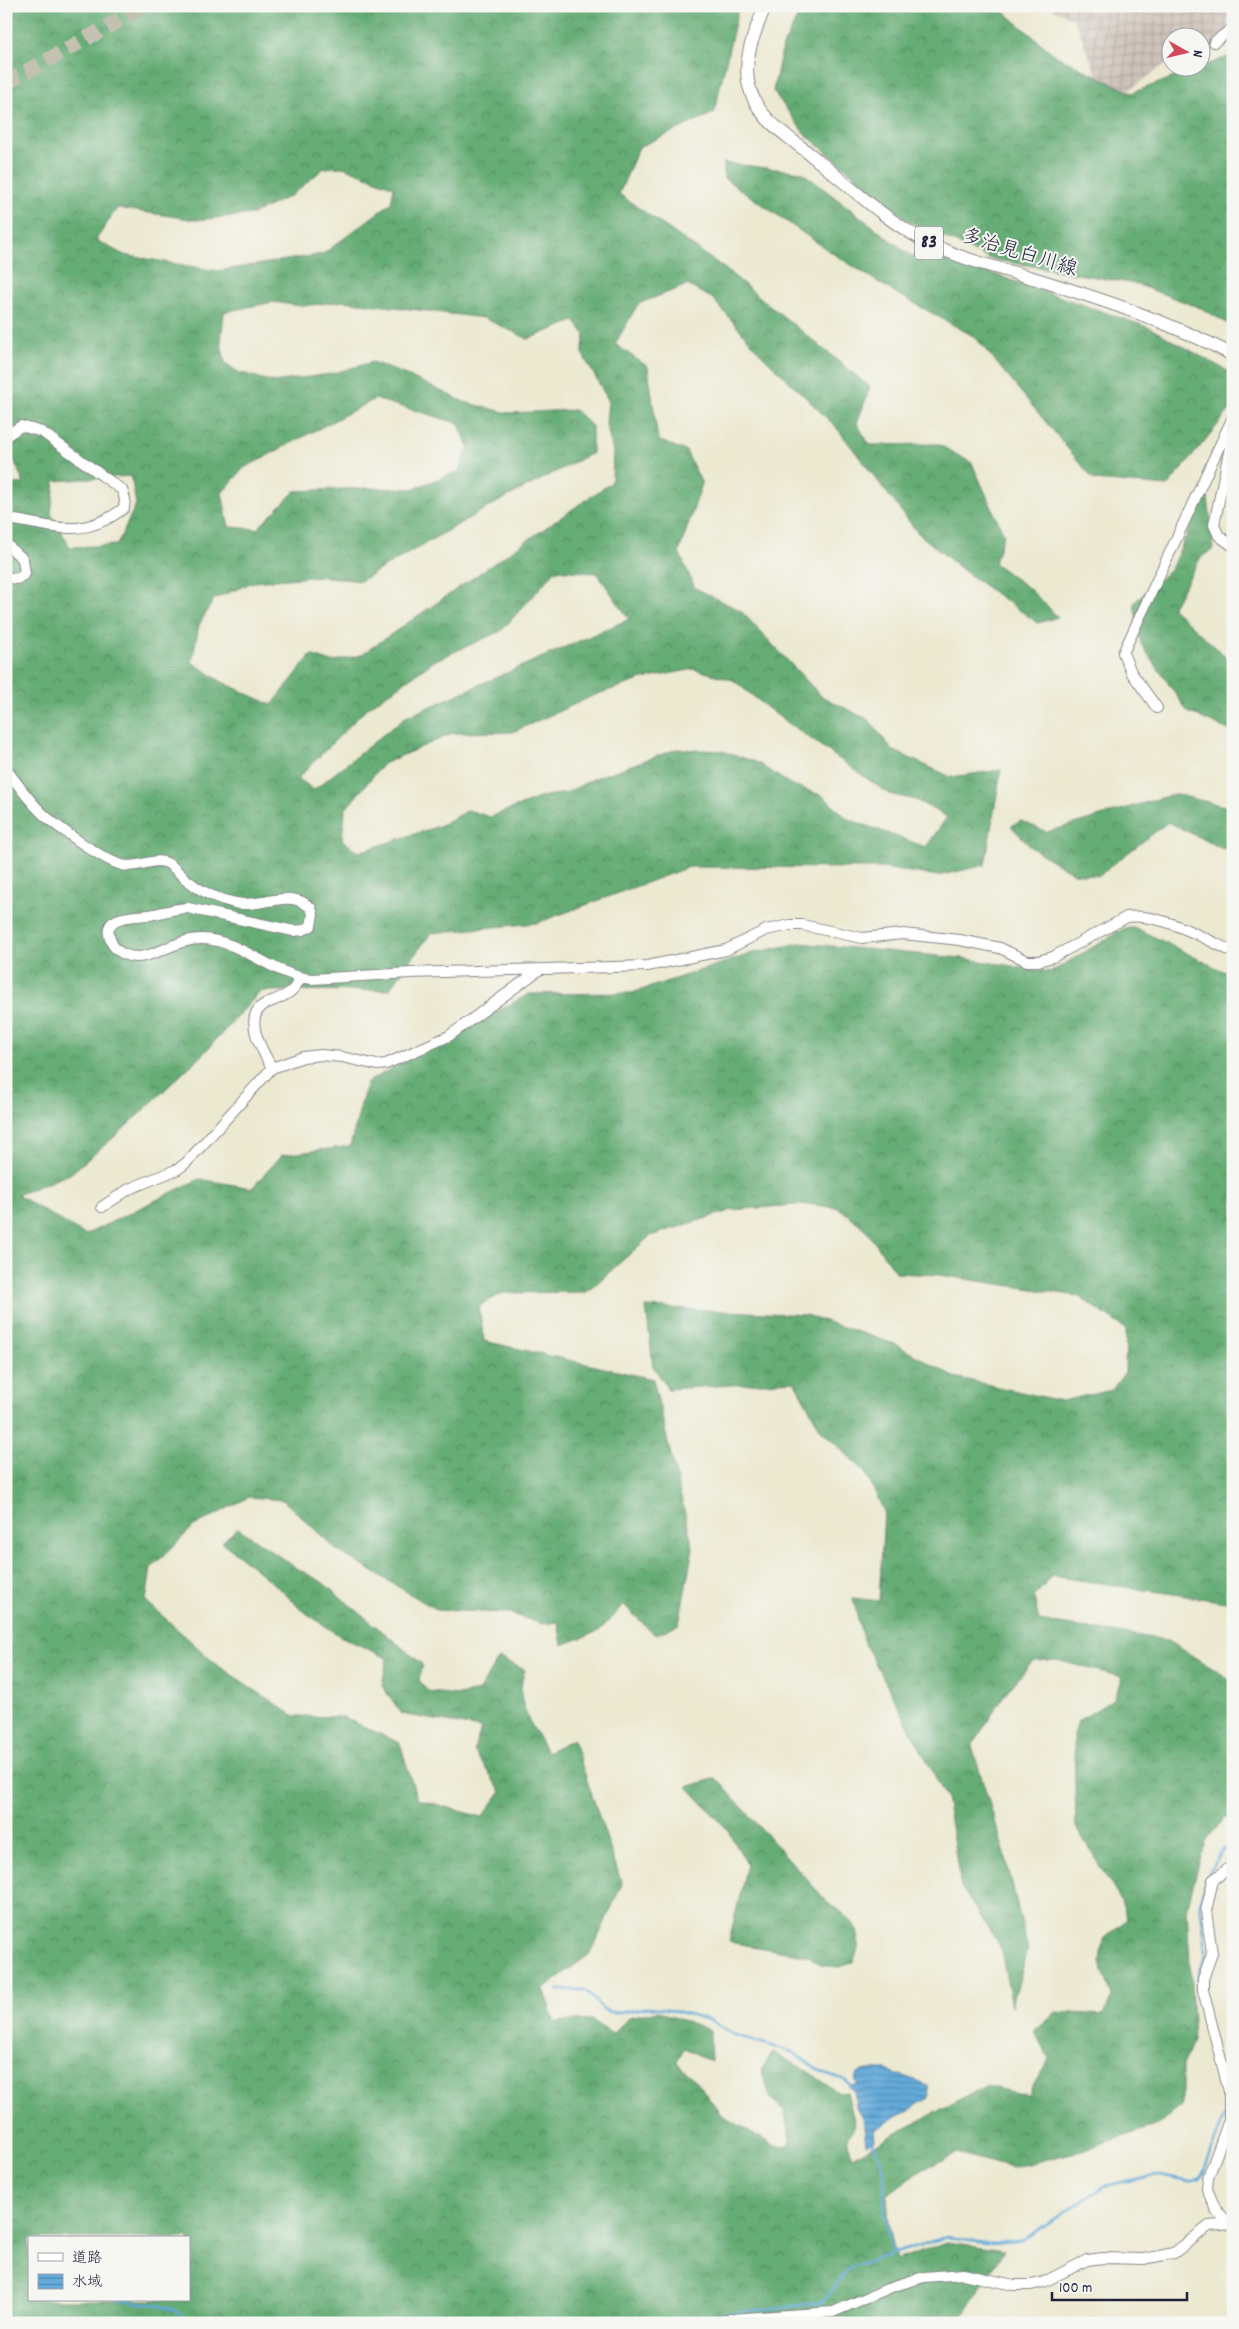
<svg xmlns="http://www.w3.org/2000/svg" width="1239" height="2329" font-family="Dekko,'Klee One',sans-serif">
<style>
.industrial{fill:url(#industrial-grid)}
.forest{fill:url(#forest-crowns);stroke:#446758;fill-rule:evenodd}
.water{fill:url(#water-rules);stroke:#42668a}
.lines{fill:none;stroke-linecap:round;stroke-linejoin:round}
.stream{stroke:#63aada;stroke-width:2.5}
.highway-tunnel{stroke:#c4c1b3;stroke-width:15;stroke-dasharray:15 8;stroke-linecap:butt}
.minor-casing{stroke:#878686;stroke-width:12}
.major-casing{stroke:#878686;stroke-width:14}
.minor{stroke:#fff;stroke-width:10}
.major{stroke:#fff;stroke-width:12}
.labels{text-anchor:middle;dominant-baseline:central;stroke-width:4;stroke-linejoin:round;paint-order:stroke}
.shield{fill:#f6f6f2;stroke:#626272;stroke-width:1}
.shield-label{font-size:19px;font-weight:bold;fill:#22223b}
.street-label{font-size:20px;fill:#22223b;stroke:#f6f6f2}
</style>
<defs>
<pattern id="industrial-grid" width="8" height="8" patternUnits="userSpaceOnUse" patternTransform="scale(1.25)"><rect width="8" height="8" fill="#cdc2b9"/><path d="M0 4h8M4 0v8" fill="none" stroke="#b0a6a0"/></pattern>
<pattern id="forest-crowns" width="20" height="18" patternUnits="userSpaceOnUse" patternTransform="scale(1.25)"><rect width="20" height="18" fill="#65ac74"/><path d="M2 6a3 3 0 1 1 6 0M12 15a3 3 0 1 1 6 0" fill="none" stroke="#538c60"/></pattern>
<pattern id="water-rules" width="6" height="5" patternUnits="userSpaceOnUse" patternTransform="scale(1.25)"><rect width="6" height="5" fill="#63aada"/><path d="M0 2.5h6" fill="none" stroke="#518ab2"/></pattern>
</defs>
<rect width="100%" height="100%" fill="#f6f6f2"/>
<filter id="ink" filterUnits="userSpaceOnUse"><feTurbulence type="fractalNoise" baseFrequency=".02" numOctaves="2"/><feDisplacementMap in="SourceGraphic" scale="10" xChannelSelector="R" yChannelSelector="G"/><feConvolveMatrix kernelMatrix="1 2 1 2 8 2 1 2 1" color-interpolation-filters="sRGB"/></filter>
<filter id="wash" filterUnits="userSpaceOnUse"><feTurbulence type="fractalNoise" baseFrequency=".0096" numOctaves="4" result="noise"/><feDisplacementMap in="SourceGraphic" scale="20" xChannelSelector="R" yChannelSelector="G"/><feGaussianBlur stdDeviation="1.12" result="paint"/><feColorMatrix in="noise" values="0 0 0 0 0 0 0 0 0 0 0 0 0 0 0 0 0 1.4 0 .05"/><feComposite in="paint" operator="in"/></filter>
<g filter="url(#wash)">
<rect width="100%" height="100%" fill="#ece9d1"/>
<polygon class="industrial" points="1047,6 1233,6 1233,25 1212,52 1202,59 1202,38 1172,38 1171,63 1168,62 1109,105 1074,19"/>
<g class="forest">
<path d="M6 6H739L714 113 639 147 619 194 724 268 870 387 857 424 870 445 938 444 972 463 1004 535 994 563 1030 589 1058 617 1038 623 969 575 918 533 836 427 762 355 712 298 687 285 638 304 615 344 648 367 658 440 686 451 702 484 679 552 695 588 741 611 821 696 869 720 892 750 951 777 1001 770 985 865 938 876 882 868 689 867 537 923 431 933 389 990 261 991 202 1055 119 1133 70 1174 17 1195 85 1235 199 1179 252 1188 282 1155 350 1146 367 1082 529 994 632 993 753 953 800 943 961 958 1051 972 1125 928H1136L1233 976V1603L1052 1576 1034 1597 1039 1621 1167 1640 1233 1681V1818H1225L1205 1841 1187 1908 1194 2041 1182 2065V2106L1158 2125 1076 2152 1011 2168 957 2153 922 2170 887 2196 889 2226 896 2260 947 2242 1004 2250 958 2323H6V483L24 484 11 453 6 451ZM343 167 394 187 391 203 323 254 218 271 124 255 96 240 117 208 196 220 253 214 292 195 324 168ZM344 301 484 318 528 339 574 321 585 335 582 353 608 400 606 424 613 451 612 482 361 655 332 662 311 655 272 705 222 682 192 662 199 625 214 599 253 582 321 576 360 581 490 506 592 453V426L575 410 508 413 464 402 411 377 373 362 330 374 274 382 238 372 225 363 221 342 224 312 273 302 302 306ZM375 399 458 423 469 447 459 471 412 489 366 488 295 491 257 529 229 527 222 493 244 468ZM131 476 136 504 117 545 70 547 51 514 55 481ZM556 570 597 573 629 619 404 718 314 790 298 778 366 709 436 660 501 631ZM694 669 733 680 774 713 889 794 916 800 947 817 926 847 848 819 823 796 790 784 756 762 722 751 677 749 595 778 566 793 545 796 490 817 468 810 439 826 359 852 342 840 345 810 383 764 453 733 513 732 595 695 643 679ZM807 1204 839 1208 863 1227 897 1273 939 1275 1078 1296 1126 1329 1125 1372 1112 1390 1061 1401 954 1377 895 1344 806 1315 646 1307 653 1366 668 1389 794 1381 821 1430 865 1472 884 1511 879 1601 853 1598 863 1640 946 1797 961 1887 1000 1946 1012 2006 1028 1950 1005 1854 972 1746 1003 1697 1033 1661 1057 1660 1122 1677 1114 1699 1078 1721 1074 1735 1076 1827 1121 1901 1127 1919 1103 1940 1100 1962 1112 1996 1104 2015 1056 2012 1034 2031 1049 2058 1028 2095 985 2086 852 2157 847 2138 855 2125 847 2092 839 2093 803 2068 773 2053 761 2070 771 2099 784 2110 789 2130V2146L773 2145 720 2114 701 2087 677 2062 685 2048 711 2062 710 2030 657 2011 629 2017 612 2034 592 2020 555 2022 543 1989 591 1953 622 1884 573 1739 547 1752C532 1725 513 1702 525 1670L499 1658 479 1691 459 1695 429 1692 419 1680 422 1664 322 1582 296 1568 238 1528 222 1542 280 1589 300 1609 340 1636 387 1658 382 1686 402 1714 481 1728 474 1751 501 1792 482 1817 417 1799 400 1743 343 1717 294 1716 217 1665 146 1601 151 1568 194 1526 249 1497 283 1500 338 1551 437 1610 509 1613 542 1624 558 1622 562 1645 599 1631 624 1605 655 1635 679 1624 693 1548 653 1379 484 1341 479 1306 503 1293 587 1292 650 1236 732 1210ZM29 2238H189V2300H29Z"/>
<polygon points="821,6 997,6 1056,56 1132,93 1233,55 1233,327 1203,309 1136,284 991,259 908,221 804,133 773,91 782,48 800,12"/>
<polygon points="724,163 802,172 910,255 956,261 1150,328 1233,374 1233,406 1168,486 1094,480 975,337 894,292 829,251 724,178"/>
<polygon points="1207,490 1214,549 1201,557 1172,608 1233,663 1233,732 1188,712 1141,644 1134,603 1171,569"/>
<polygon points="1174,794 1233,808 1233,845 1223,849 1168,822 1098,876 1073,873 1032,848 1011,826 1021,821 1047,832"/>
<path d="M716 1778 830 1905C855 1919 867 1935 852 1963L839 1967 821 1965 809 1956 729 1942 747 1864 727 1829 687 1787Z"/>
</g>
<path class="water" d="M886 2070 923 2083 928 2086 929 2098 874 2130 875 2140 866 2145 863 2118 856 2107 854 2090 849 2087 850 2084 855 2085 858 2083 855 2079C859 2067 876 2070 886 2070Z"/>
<g class="lines">
<g class="stream">
<polyline points="557,1990 585,1990 603,2009 611,2012 619,2013 649,2007 669,2009 710,2020 735,2035 792,2052 822,2072 845,2080 851,2086"/>
<polyline points="1209,2035 1196,1990 1197,1978 1205,1958 1206,1949 1200,1903 1206,1878 1221,1851 1233,1846"/>
<polyline points="870,2139 884,2169 884,2213 893,2253"/>
<path d="M119 2300C137 2303 154 2303 171 2309 181 2312 185 2320 195 2323"/>
<path d="M686 2323 714 2315 819 2303C834 2293 839 2276 853 2266L947 2237 994 2243 1024 2239 1105 2186 1155 2175 1190 2182 1199 2179 1203 2174 1224 2116"/>
</g>
</g>
</g>
<g filter="url(#ink)">
<g class="lines">
<polyline class="highway-tunnel" points="6,83 145,6"/>
<g class="minor-casing">
<g id="minor">
<polyline points="1214,42 1233,28"/>
<polyline points="1224,435 1230,447 1214,525 1219,536 1233,546"/>
<path d="M6 436 21 426 42 432 122 490 125 499 124 508C84 539 55 527 10 519L6 522"/>
<polyline points="6,544 23,559 25,574 17,579 6,577"/>
<polyline points="1157,708 1131,672 1123,653 1233,417"/>
<path d="M6 769C17 783 27 798 40 811 53 824 104 861 122 865 137 869 153 857 167 863 175 867 180 875 187 880 201 892 217 899 235 903 261 909 288 887 311 908L313 914 311 926 303 930 294 931 188 908C176 908 166 912 154 914 139 918 101 912 110 939 113 948 118 952 126 955 149 964 174 938 202 939 243 940 272 976 312 979L410 973 647 966 726 950 766 930 790 925H802L862 938 903 934 960 940 1000 948 1027 961H1038L1053 957 1127 917C1159 912 1204 938 1233 952"/>
<path d="M272 1068C263 1052 240 1015 267 1003 282 997 293 994 300 979"/>
<polyline points="102,1207 129,1189 178,1169 186,1163 272,1068 303,1057 321,1055 342,1057 377,1065 386,1064 449,1036 539,970"/>
<polyline points="1229,2223 1216,2210 1207,2189 1208,2178 1229,2120 1229,2091 1203,1990 1203,1979 1212,1953 1206,1911 1213,1880 1233,1865"/>
<polyline points="712,2323 732,2319 833,2312 894,2286 924,2277 963,2274 1014,2285 1031,2285 1044,2282 1087,2260 1103,2258 1144,2259 1174,2253 1209,2226 1233,2224"/>
<polyline points="1231,2323 1233,2276"/>
</g>
</g>
<g class="major-casing">
<path id="major" d="M765 6C755 32 742 59 749 86 757 119 787 135 811 155 849 185 885 221 929 243 962 260 1000 268 1036 279 1104 300 1170 322 1233 355"/>
</g>
<use href="#minor" class="minor"/>
<use href="#major" class="major"/>
</g>
</g>
<g class="labels">
<rect class="shield" x="915" y="226.5" width="28" height="33" rx="4"/>
<g class="shield-label">
<text x="929" y="243">83</text>
</g>
<g class="street-label">
<text transform="translate(1019 254) rotate(17)">多治見白川線</text>
</g>
</g>
<rect width="1239" height="2329" fill="none" stroke="#f6f6f2" stroke-width="25"/>
<rect x="28" y="2236" width="162" height="65" fill="#f6f6f2" stroke="#a1a1a9"/>
<rect x="38" y="2253" width="25" height="8" fill="#ffffff" stroke="#a1a1a9"/>
<text x="72" y="2262" font-size="15" fill="#22223b">道路</text>
<rect x="38" y="2274" width="25" height="15" fill="url(#water-rules)" stroke="#a1a1a9"/>
<text x="72" y="2286" font-size="15" fill="#22223b">水域</text>
<g transform="translate(1186 52) rotate(98)"><circle r="24" fill="#f6f6f2" stroke="#a1a1a9"/>
<path d="M0-4L9 19L0 12L-9 19Z" fill="#d1495b"/>
<text y="-8" font-size="14" font-weight="bold" text-anchor="middle" fill="#22223b">N</text>
</g>
<path d="M1052 2292v8h135v-8" fill="none" stroke="#22223b" stroke-width="2.5"/>
<text x="1059" y="2292" font-size="15" fill="#22223b" stroke="#f6f6f2" stroke-width="4" paint-order="stroke">100 m</text>
</svg>
